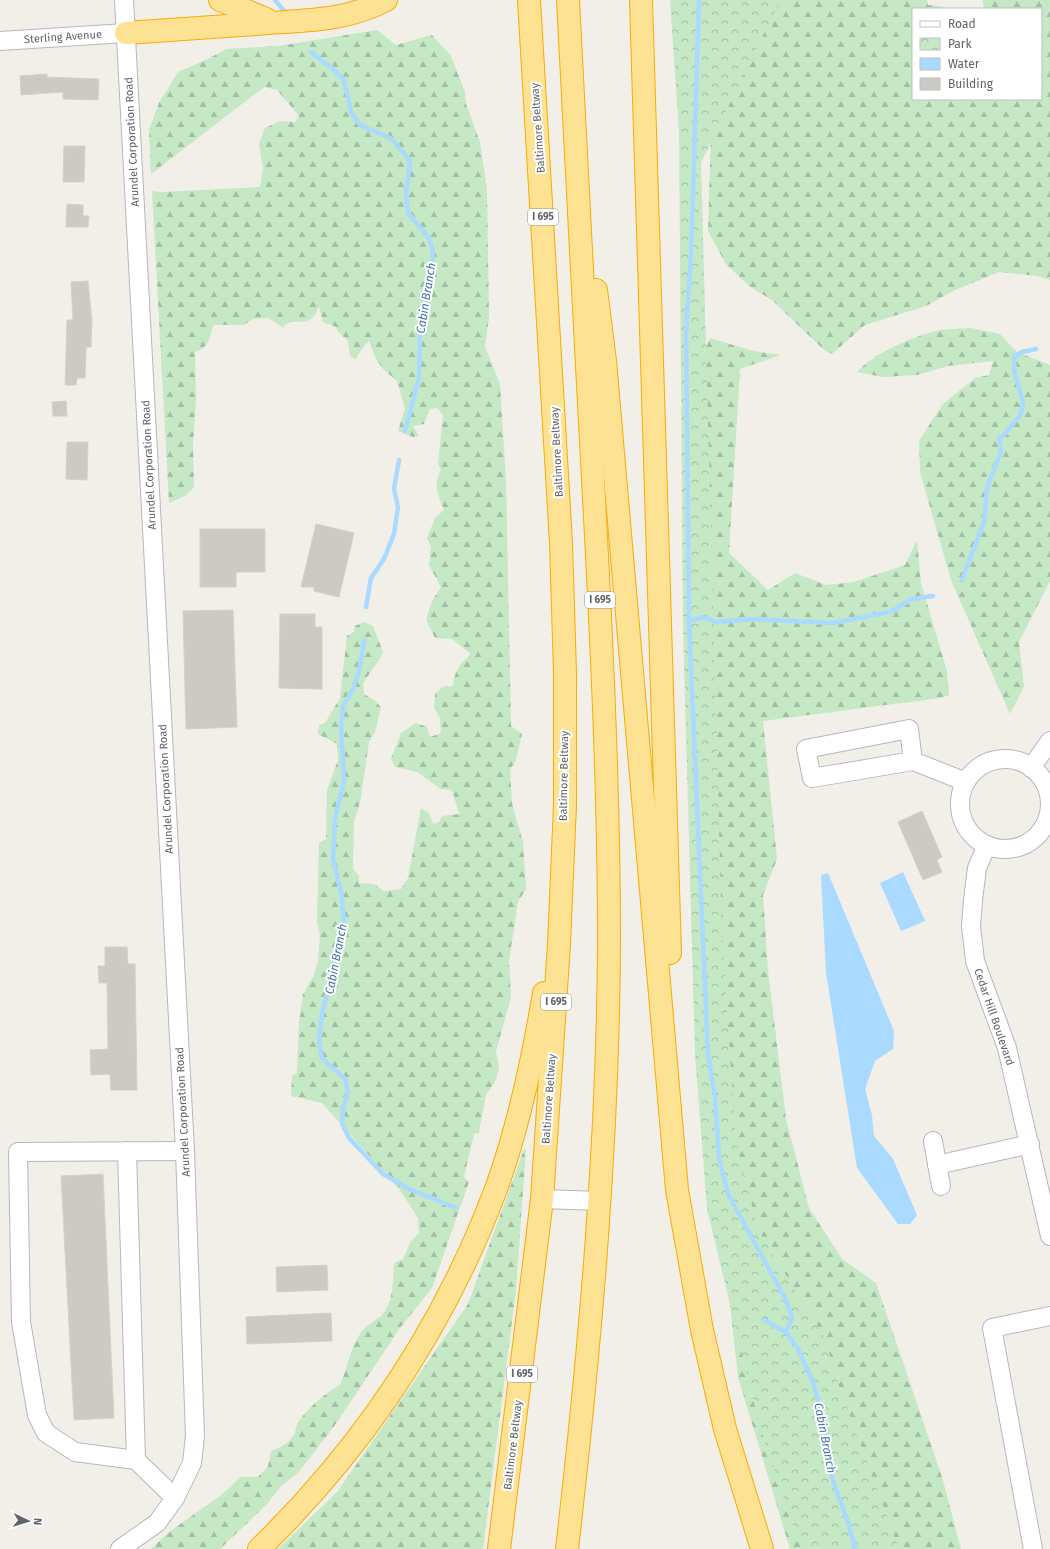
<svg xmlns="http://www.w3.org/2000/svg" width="1050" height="1549" font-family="'Fira Sans',sans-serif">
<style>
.forest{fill:url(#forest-firs)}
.park{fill:url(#park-crowns)}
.water{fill:#aadaff}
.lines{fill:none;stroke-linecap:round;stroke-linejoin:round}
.stream{stroke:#aadaff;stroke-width:4.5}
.building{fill:#cccac5;stroke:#d6d1c6}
.minor-casing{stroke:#b5b8bc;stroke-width:20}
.highway-casing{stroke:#f9ab00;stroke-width:24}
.minor{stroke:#fff;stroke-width:18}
.highway{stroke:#fde293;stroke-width:22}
.labels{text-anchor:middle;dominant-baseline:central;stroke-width:4;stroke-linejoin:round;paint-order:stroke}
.shield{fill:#fff;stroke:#8f9295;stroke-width:1}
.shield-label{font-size:10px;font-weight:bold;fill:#5f6368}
.street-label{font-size:11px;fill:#5f6368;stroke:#fff}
.water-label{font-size:12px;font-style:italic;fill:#4174aa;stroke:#fff}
</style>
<defs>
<pattern id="forest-firs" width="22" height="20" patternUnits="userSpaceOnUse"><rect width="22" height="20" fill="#c5e8c5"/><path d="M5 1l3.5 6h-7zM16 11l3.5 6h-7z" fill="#a3c0a4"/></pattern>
<pattern id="park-crowns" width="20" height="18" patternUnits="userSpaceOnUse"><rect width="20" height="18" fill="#c5e8c5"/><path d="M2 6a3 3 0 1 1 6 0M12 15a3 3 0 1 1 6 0" fill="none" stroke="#a3c0a4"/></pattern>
</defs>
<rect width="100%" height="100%" fill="#f1efe8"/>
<g class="forest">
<polygon points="715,0 927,0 928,5 940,6 948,9 913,9 913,99 1041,99 1041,9 984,9 983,0 1050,0 1050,280 1038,276 999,272 955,290 926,306 865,325 832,354 824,350 772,300 749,286 726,264 708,231"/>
<path d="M377 30 396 45 432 35 451 56 465 92 466 104 480 142 487 190 489 317 485 347 500 384 506 480 511 726 522 734 516 760 510 770 512 804 523 842 526 889 518 902 509 961 511 997 496 1051 499 1067 496 1080 486 1095 479 1132 474 1134 464 1177 469 1182 432 1288 400 1328 335 1425 298 1473 282 1485 267 1504 220 1549H151C177 1521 214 1506 240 1477H258L268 1466 271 1451C281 1447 290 1443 295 1433 296 1429 296 1424 299 1421 310 1406 324 1394 340 1385 347 1369 350 1349 360 1334 365 1325 374 1322 381 1316 394 1302 393 1280 394 1263L403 1259 411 1241 419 1233 418 1218 400 1190 322 1103 291 1096 292 1076 297 1073 299 1023 303 994 314 975 318 961 320 935 317 922 319 843 326 839 327 790 338 760 337 744 318 734 319 725 325 723 340 698 347 636 354 632 355 626 364 622 373 626 383 652 379 660 363 683 364 694 374 700 381 707 375 732 369 742 360 803 354 821 353 869 359 876V883L374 884 384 891 401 889 408 878 421 808 429 813 433 824 439 822 442 816 459 814 452 790 441 789 417 772 395 767 391 758 401 733 416 723 427 727 430 737 441 733 440 718 434 708 435 694 442 687 453 686C454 671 460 664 471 654L452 639 435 638 426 620 432 601 441 587 429 565 431 547 427 538 435 518 444 510C439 497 432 484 441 470L438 464 443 415 437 408 430 409 424 424 413 426 419 436 413 437 398 431 405 408 397 381 384 370 376 359 369 341 363 347 356 359 350 356 348 341 338 332 336 327 323 322 319 307C317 310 315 316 312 318 303 327 290 316 283 328L269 318 253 319 244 325H213C210 338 209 348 195 352L196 399 193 445 194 487 185 496 169 503 152 191 162 192 260 187 263 168 259 144 265 128 280 121 295 122 299 116 277 90 264 87 151 174 149 130 159 103 178 72 208 59 226 49 278 46Z"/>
<path d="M971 328 1000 334 1017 352 1050 365V581L1019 642 1024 687 1010 714 951 580 920 472 919 441 942 405 975 378 989 375 993 361 948 366 917 375 883 377 857 372C873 353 916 335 941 330 950 328 962 329 971 328Z"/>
<polygon points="710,338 753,351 781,355 740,369 729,553 768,590 795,573 826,585 854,582 905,565 917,540 921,583 947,671 949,695 940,698 763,721 777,859 763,895 768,971 786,1119 809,1208 842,1259 876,1283 942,1477 961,1549 790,1549 738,1377 697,1004 703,354"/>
<polygon points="524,1149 526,1149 516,1290 483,1549 278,1549 337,1492 468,1304"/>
</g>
<polygon class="park" points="670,0 780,0 701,163 722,937 736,1142 758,1230 825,1338 836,1378 899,1549 801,1549 760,1428 707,1209 695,1054 683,625 679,131"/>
<g class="water">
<polygon points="903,872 925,921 901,931 880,883"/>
<polygon points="828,873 894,1031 893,1049 875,1061 865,1089 872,1115 874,1136 893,1159 917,1215 910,1224 898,1224 857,1168 826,973 821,875"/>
</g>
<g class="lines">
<g class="stream">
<polyline points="275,0 284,11"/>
<polyline points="699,0 691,256 686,330 689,621 708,1055 715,1096 719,1158 728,1194 786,1300 792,1318 786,1332"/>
<polyline points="311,52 335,71 344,80 351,112 360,125 392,139 410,161 406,194 408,213 429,238 433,252 431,279 420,327 419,378 405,431"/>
<polyline points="962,580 984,522 987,488 1001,451 999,438 1004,435 1021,414 1023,402 1015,374 1014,357 1022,352 1036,349"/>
<polyline points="366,607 371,578 384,559 394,534 398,507 394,489 399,460"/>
<polyline points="689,621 704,617 715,622 753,619 833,623 890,612 912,599 933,596"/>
<polyline points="364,641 359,672 352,691 343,706 341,727 344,780 335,819 333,859 341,892 344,921 322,1014 319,1040 322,1058 345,1079 348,1091 343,1109 342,1124 349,1138 383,1174 407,1188 456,1208"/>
<polyline points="764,1320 786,1332 798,1349 813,1382 825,1425 833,1481 848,1522 855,1549"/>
</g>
</g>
<g class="building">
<polygon points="47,74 47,77 99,79 98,100 63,99 63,92 21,95 20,76"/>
<polygon points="64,146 85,146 84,182 63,182"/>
<polygon points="67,204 83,205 83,216 89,216 88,227 66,227"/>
<polygon points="88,281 92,321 91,347 86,347 85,378 77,378 76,385 65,385 67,320 73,320 71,282"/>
<polygon points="66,401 67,416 53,416 52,402"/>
<polygon points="67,442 88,442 87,480 66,479"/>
<polygon points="316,524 354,533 339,597 314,591 314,587 301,587"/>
<polygon points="200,529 265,529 265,572 236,572 236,587 200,587"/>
<polygon points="233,610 237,727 186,729 183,611"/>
<polygon points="280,614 315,614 315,627 322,627 322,689 279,688"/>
<polygon points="922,811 942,857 937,860 942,872 923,880 898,822"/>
<polygon points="105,947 127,947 128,964 135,964 137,1090 111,1090 110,1074 91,1075 90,1050 108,1049 107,983 99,983 98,966 105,966"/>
<polygon points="103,1174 114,1418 74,1420 61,1176"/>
<polygon points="327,1265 328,1290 277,1292 276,1267"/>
<polygon points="331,1313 332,1341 247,1344 246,1317"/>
</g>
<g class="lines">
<g class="minor-casing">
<g id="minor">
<polyline points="0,41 126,33"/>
<circle cx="1005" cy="804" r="45"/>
<polyline points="913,761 909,729 806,749 812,778 913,761 966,782"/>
<polyline points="1031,768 1050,741"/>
<polyline points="987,845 977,868 973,900 971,926 975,961 1007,1048 1050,1236"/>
<polyline points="933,1141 941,1186"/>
<polyline points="127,1151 136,1460"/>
<polyline points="937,1165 1030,1144"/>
<polyline points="542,1199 600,1201"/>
<polyline points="175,1498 136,1460 75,1452 46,1433 37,1415 21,1322 18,1152 185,1151"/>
<polyline points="120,1549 157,1523 175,1498 192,1463 195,1436 185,1151 124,0"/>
<polyline points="1033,1549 992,1328 1050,1316"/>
</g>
</g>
<g class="highway-casing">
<g id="highway">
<polyline points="220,0 266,19"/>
<polyline points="641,0 670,953"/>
<path d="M126 33C170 30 214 27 257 24 302 20 345 22 386 0"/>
<polyline points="596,290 605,361 677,1190 702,1330 725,1429 762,1549"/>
<path d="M259 1549C365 1446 444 1327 496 1189 519 1126 533 1059 544 993"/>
<polyline points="499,1549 542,1199 559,944 565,805 565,673 561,543 529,0"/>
<path d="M567 1549C590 1348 608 1146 609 943 609 750 597 558 587 366 580 244 575 122 568 0"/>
</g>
</g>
<use href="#minor" class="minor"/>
<use href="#highway" class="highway"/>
</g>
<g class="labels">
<g class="shield">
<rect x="528" y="209" width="30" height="16" rx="3"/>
<rect x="585" y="592" width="30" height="16" rx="3"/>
<rect x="541" y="994" width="30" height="16" rx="3"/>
<rect x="507" y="1366" width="30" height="16" rx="3"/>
</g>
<g class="shield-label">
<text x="543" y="217">I 695</text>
<text x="600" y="600">I 695</text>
<text x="556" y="1002">I 695</text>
<text x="522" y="1374">I 695</text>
</g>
<g class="street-label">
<text transform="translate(63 37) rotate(-4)">Sterling Avenue</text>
<text transform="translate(538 128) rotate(-94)">Baltimore Beltway</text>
<text transform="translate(132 142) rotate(-93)">Arundel Corporation Road</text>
<text transform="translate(557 452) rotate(-93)">Baltimore Beltway</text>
<text transform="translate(149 465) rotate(-93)">Arundel Corporation Road</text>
<text transform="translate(564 776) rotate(-89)">Baltimore Beltway</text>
<text transform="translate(166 789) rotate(-93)">Arundel Corporation Road</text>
<text transform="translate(994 1017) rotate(71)">Cedar Hill Boulevard</text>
<text transform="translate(549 1099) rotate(-86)">Baltimore Beltway</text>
<text transform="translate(183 1112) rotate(-93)">Arundel Corporation Road</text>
<text transform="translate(513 1445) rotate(-83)">Baltimore Beltway</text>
</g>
<g class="water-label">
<text transform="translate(426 298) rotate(-81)">Cabin Branch</text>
<text transform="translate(336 959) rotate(-79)">Cabin Branch</text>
<text transform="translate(825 1438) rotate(79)">Cabin Branch</text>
</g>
</g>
<rect x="912" y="8" width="130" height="92" fill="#ffffff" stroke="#bfc1c3"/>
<rect x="920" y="21" width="20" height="6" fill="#ffffff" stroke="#bfc1c3"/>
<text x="948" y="28" font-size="12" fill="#5f6368">Road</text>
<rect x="920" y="38" width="20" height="12" fill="url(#park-crowns)" stroke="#bfc1c3"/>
<text x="948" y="48" font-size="12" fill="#5f6368">Park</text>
<rect x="920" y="58" width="20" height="12" fill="#aadaff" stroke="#bfc1c3"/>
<text x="948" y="68" font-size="12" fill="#5f6368">Water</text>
<rect x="920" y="78" width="20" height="12" fill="#cccac5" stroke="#bfc1c3"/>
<text x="948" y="88" font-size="12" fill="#5f6368">Building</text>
<g transform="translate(28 1521) rotate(94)" stroke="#ffffff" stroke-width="3" paint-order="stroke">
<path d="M0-3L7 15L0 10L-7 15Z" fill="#5f6368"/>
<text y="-6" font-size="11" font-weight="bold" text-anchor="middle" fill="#5f6368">N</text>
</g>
</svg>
